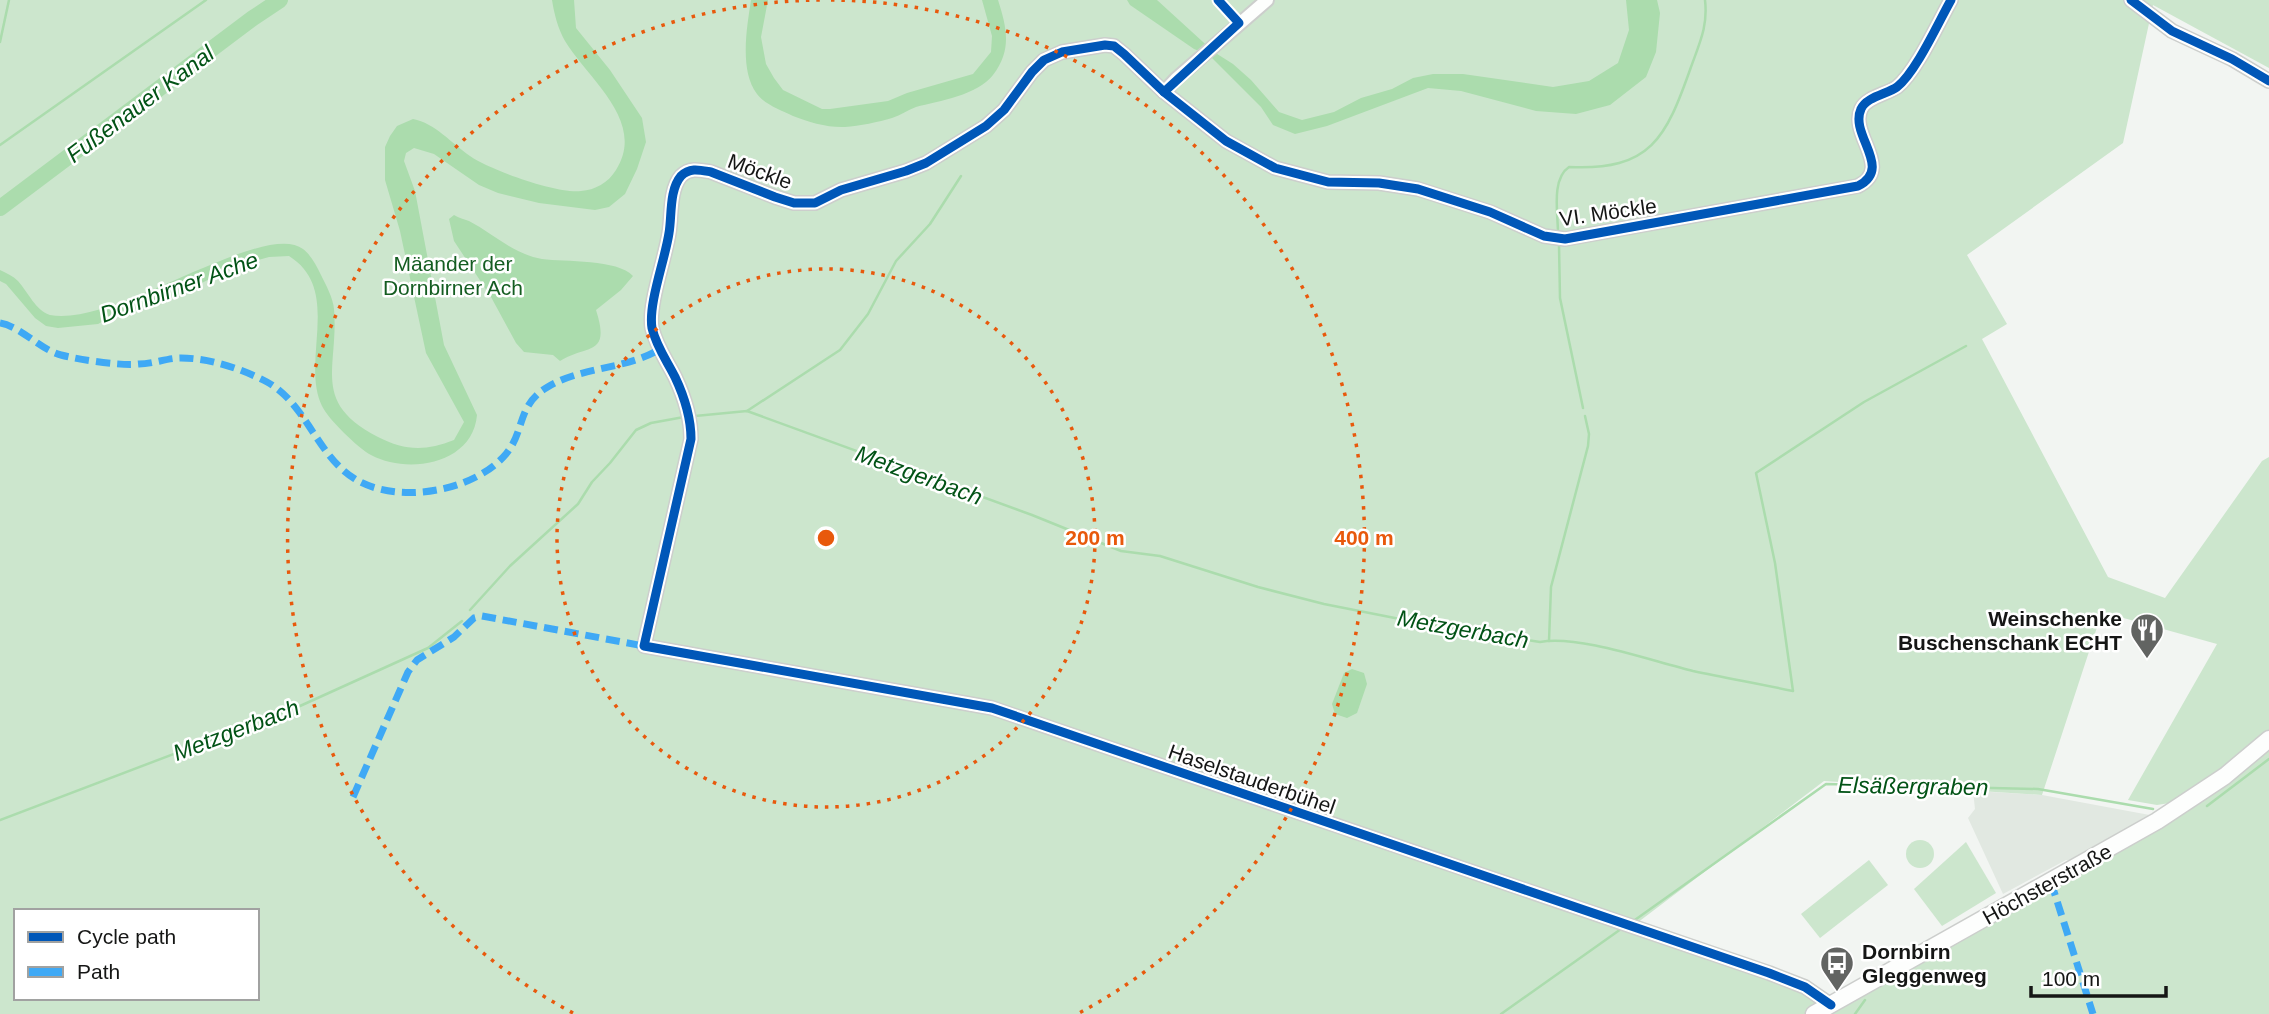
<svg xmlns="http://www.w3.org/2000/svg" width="2269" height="1014" font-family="Helvetica,sans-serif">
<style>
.built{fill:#e1e8e1}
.green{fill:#cce6cd;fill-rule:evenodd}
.water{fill:#abdcad}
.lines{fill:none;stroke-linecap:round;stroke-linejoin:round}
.stream{stroke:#abdcad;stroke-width:2.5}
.river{stroke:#abdcad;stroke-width:16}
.minor-casing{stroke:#cccecc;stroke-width:16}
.major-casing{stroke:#cccecc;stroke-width:19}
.minor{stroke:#fdfefd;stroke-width:12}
.major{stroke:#fdfefd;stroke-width:16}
.quiet{stroke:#3fa9f5;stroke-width:7;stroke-dasharray:14 7;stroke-linecap:butt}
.cycleway-casing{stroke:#fff;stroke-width:13}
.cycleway{stroke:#0057b8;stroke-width:9}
.ring{fill:none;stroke:#e8590c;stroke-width:3.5;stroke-dasharray:3.5 7}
.labels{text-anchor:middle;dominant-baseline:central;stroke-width:5;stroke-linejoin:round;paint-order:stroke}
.street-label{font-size:21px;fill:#151615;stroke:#fff}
.park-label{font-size:21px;fill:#145d21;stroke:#fff}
.poi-label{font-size:21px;font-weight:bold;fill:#151615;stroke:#fff;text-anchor:end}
.water-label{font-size:23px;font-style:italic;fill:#025316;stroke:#fff}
.centre{fill:#e8590c;stroke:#fff;stroke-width:3.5}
.ring-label{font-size:21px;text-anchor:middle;font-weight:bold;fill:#e8590c;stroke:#fff;stroke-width:5;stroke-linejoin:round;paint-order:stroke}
</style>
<rect width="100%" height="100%" fill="#f2f5f2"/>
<polygon class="built" points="1973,791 2042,795 2155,816 2076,861 2066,860 2003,894 1968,818 1975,809"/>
<g class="green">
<path d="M0 0H2269V68L2153 5 2123 143 1967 255 2007 324 1982 339 2108 577 2165 598 2262 461 2269 457V734L2176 802 2157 805 2128 800 2217 644 2102 612 2042 795 1824 781 1637 923 1801 988 1823 1004 1806 1014H0ZM16 911H257V998H16Z"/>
<polygon points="2269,745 2269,1014 1825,1014 2061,885 2174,818"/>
<circle cx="1920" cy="854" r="14"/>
<polygon points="1966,842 1996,893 1942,926 1914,889"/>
<polygon points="1869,860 1888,885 1820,938 1801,914"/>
</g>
<g class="water">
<path d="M552 0H574L576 28 610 70 642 118 646 142 637 169 625 194 609 207 595 210 539 203 498 193 479 185 434 154 414 148 406 153 404 161 415 191 444 345 477 415C473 464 408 475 371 455 358 448 328 419 322 406 300 360 343 290 289 256L269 257 231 268 159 305 121 312 98 324 58 328 46 326 35 318 6 284 0 281V270C6 273 13 276 18 281 28 292 36 311 50 315 113 328 263 219 303 249 311 255 316 265 321 275 326 285 333 298 334 309 339 368 310 402 378 437 405 451 426 451 454 440L464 422 426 353 400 231 385 180V147L390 136 397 126 413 119C435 123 451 143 470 156 490 170 557 194 581 191 595 190 608 183 616 170 647 121 587 78 565 41 558 29 554 13 552 0Z"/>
<path d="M751 0H768L761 37 766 64 774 78 783 90 822 109H830L888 101 907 93 973 74 991 52 992 36 982 0H998C1007 28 1012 50 993 75 978 95 939 101 916 107 908 110 901 115 892 118 879 122 859 126 845 127 829 128 808 122 793 116 782 111 764 104 757 94 739 70 747 27 751 0Z"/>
<polygon points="1127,0 1157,0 1214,52 1233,64 1251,80 1279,112 1302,120 1334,112 1361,98 1392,89 1413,78 1433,74 1463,74 1553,87 1589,81 1618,63 1629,30 1626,0 1657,0 1660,13 1656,52 1646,77 1610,105 1576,114 1536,111 1461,91 1428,88 1327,126 1295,134 1273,125 1261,107 1209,55 1194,49 1130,5"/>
<path d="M454 215C459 218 464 219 469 221 494 234 513 254 542 259 565 262 618 259 633 276L621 290 596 310C611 357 587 344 560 361L553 355 524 352 516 343 491 297 454 241 449 219Z"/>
<polygon points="1352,669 1364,673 1367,684 1357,713 1347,718 1335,714 1332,704 1344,673"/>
</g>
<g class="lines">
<g class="stream">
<polyline points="0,42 9,0"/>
<polyline points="0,145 206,0"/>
<path d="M1558 233C1558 214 1551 179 1569 167 1651 171 1666 138 1691 67 1700 42 1708 26 1705 0"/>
<polyline points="1559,245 1560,298 1583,408"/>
<polyline points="747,411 840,350 868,314 896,261 930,224 961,176"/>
<path d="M695 416 747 411 1032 515 1121 551 1160 556 1258 587 1324 604 1410 621 1540 642C1580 635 1651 661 1693 671 1726 678 1760 684 1793 691L1775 563 1756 473 1864 402 1966 346"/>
<polyline points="470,610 510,566 578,504 592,482 610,463 636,430 651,423 684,417"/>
<polyline points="1549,641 1551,587 1588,446 1589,434 1585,416"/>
<polyline points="2207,806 2269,759"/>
<polyline points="0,820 300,706 428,648 462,621"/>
<polyline points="1632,922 1826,784 2038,789 2153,809"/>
<polyline points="1501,1014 1621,929"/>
<polyline points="1855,1014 1865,1000"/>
</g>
<polyline class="river" points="0,208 253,18 280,0"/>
<g class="minor-casing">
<g id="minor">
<polyline points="2131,0 2172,31 2232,59 2269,81"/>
<polyline points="1164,92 1176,79 1267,0"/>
<path d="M1831 1005 1805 987 1769 973 992 708 644 646 691 439C691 418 684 396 675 377 667 361 656 346 652 328 648 304 665 260 669 233 672 216 669 190 681 176 690 167 700 170 711 172L775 197 794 203H815L841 190 906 171 926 163 986 126 1004 110 1032 72 1044 60 1062 52 1105 45 1114 46 1124 54 1164 92 1226 141 1275 168 1328 182 1379 183 1418 189 1490 212 1544 236 1565 239 1858 186C1894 168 1849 135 1861 109 1866 97 1887 94 1897 87 1916 72 1938 23 1951 0"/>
</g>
</g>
<g class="major-casing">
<polyline id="major" points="1814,1014 2157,821 2225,776 2269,739"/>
</g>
<use href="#minor" class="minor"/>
<use href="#major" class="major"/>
<g class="quiet">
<path d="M0 323C22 327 39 349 61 355 80 360 120 366 139 364 153 364 167 358 181 358 210 358 242 369 267 382 306 403 317 456 355 479 397 505 474 492 506 454 525 431 517 406 546 388 581 366 626 370 660 349"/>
<polyline points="353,797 408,672 417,660 454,637 474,618 482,616 644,646"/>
<polyline points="2051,882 2093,1014"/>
</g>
<g class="cycleway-casing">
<g id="cycleway">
<polyline points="2131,0 2172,31 2232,59 2269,81"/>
<polyline points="1164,92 1239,23 1218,0"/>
<path d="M1831 1005 1805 987 1769 973 992 708 644 646 691 439C691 418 684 396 675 377 667 361 656 346 652 328 648 304 665 260 669 233 672 216 669 190 681 176 690 167 700 170 711 172L775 197 794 203H815L841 190 906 171 926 163 986 126 1004 110 1032 72 1044 60 1062 52 1105 45 1114 46 1124 54 1164 92 1226 141 1275 168 1328 182 1379 183 1418 189 1490 212 1544 236 1565 239 1858 186C1894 168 1849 135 1861 109 1866 97 1887 94 1897 87 1916 72 1938 23 1951 0"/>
</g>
</g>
<use href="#cycleway" class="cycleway"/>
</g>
<g class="ring">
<circle cx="826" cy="538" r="269"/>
<path d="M573 1013A538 538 0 0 1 821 0M831 0A538 538 0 0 1 1079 1013"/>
</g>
<defs>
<g id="restaurant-pin" transform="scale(1.75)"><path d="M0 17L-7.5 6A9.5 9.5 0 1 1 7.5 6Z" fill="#626462" stroke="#fff"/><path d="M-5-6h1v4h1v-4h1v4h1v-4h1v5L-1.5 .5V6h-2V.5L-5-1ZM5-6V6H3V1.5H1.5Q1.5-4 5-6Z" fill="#fff"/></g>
<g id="bus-pin" transform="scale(1.75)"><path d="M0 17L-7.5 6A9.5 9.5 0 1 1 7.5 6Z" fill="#626462" stroke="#fff"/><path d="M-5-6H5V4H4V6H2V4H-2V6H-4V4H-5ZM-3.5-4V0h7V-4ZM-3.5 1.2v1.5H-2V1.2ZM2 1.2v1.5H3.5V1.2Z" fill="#fff"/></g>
</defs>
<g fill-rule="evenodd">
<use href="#restaurant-pin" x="2147" y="630"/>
<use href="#bus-pin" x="1837" y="963"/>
</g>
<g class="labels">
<g class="street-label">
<text transform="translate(760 171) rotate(20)">Möckle</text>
<text transform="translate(1608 212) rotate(-8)">VI. Möckle</text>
<text transform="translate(1252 779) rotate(19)">Haselstauderbühel</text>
<text transform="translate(2047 884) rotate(-29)">Höchsterstraße</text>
</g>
<g class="park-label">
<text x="453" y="263">Mäander der<tspan x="453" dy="24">Dornbirner Ach</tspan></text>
</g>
<g class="poi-label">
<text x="2122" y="618">Weinschenke<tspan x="2122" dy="24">Buschenschank ECHT</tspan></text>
<text x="1862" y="951" text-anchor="start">Dornbirn<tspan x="1862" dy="24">Gleggenweg</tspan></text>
</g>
<g class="water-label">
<text transform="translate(140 104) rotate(-37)">Fußenauer Kanal</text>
<text transform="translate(179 287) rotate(-20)">Dornbirner Ache</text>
<text transform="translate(919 475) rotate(20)">Metzgerbach</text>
<text transform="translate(1463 629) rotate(10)">Metzgerbach</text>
<text transform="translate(236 730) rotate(-21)">Metzgerbach</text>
<text transform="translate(1913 786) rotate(1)">Elsäßergraben</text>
</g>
</g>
<circle cx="826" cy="538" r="10" class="centre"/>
<g class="ring-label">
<text x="1095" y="545">200 m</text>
<text x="1364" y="545">400 m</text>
</g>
<rect x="14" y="909" width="245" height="91" fill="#ffffff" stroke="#a1a2a1" stroke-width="2"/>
<rect x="28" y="932" width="35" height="10" fill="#0057b8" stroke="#a1a2a1" stroke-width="2"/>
<text x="77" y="944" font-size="21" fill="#151615">Cycle path</text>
<rect x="28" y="967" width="35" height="10" fill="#3fa9f5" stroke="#a1a2a1" stroke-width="2"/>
<text x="77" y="979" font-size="21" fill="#151615">Path</text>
<path d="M2031 986v10h135v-10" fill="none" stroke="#151615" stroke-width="3.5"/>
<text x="2042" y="986" font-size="21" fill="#151615" stroke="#ffffff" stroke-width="5" paint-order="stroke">100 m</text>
</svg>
